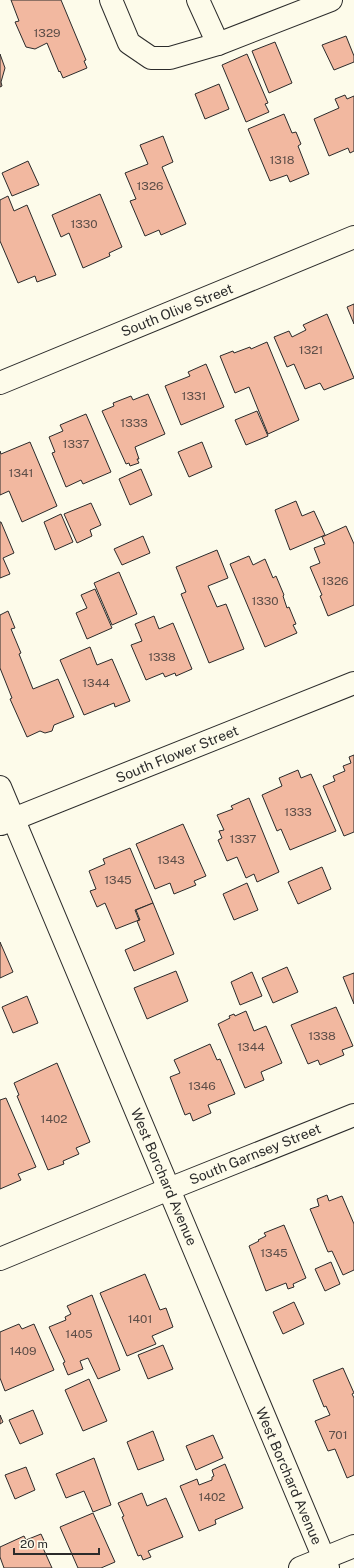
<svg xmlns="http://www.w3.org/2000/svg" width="354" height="1568" font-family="'Public Sans',sans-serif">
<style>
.building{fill:#f2b8a0;stroke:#2b2b2b}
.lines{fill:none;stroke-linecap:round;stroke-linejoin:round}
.minor-casing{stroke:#2b2b2b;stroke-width:24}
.minor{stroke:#fdfbea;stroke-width:22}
.labels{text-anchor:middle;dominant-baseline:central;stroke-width:3;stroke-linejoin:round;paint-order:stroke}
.number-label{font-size:12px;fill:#5d4e48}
.street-label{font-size:14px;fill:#2b2b2b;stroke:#fdfbea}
</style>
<rect width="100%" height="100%" fill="#fdfbea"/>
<g class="building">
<polygon points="11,0 61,0 86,60 84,61 87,68 63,78 60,71 59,72 47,43 35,49 26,47 15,22 19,21"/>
<polygon points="346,36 354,56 354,62 334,70 322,45"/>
<polygon points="275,42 292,83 269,93 252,51"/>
<polygon points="0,54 5,68 1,82 2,86 0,87"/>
<polygon points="247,54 268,103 265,104 269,112 246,122 222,65"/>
<polygon points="219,84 229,109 205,119 195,94"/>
<polygon points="345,95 347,99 354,96 354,151 350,153 348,148 329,156 314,119 339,108 335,99"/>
<polygon points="284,114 292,133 296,132 301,144 298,146 309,174 290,182 287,175 270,181 248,129"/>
<polygon points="163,136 173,162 162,167 186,224 161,235 159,230 145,236 130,201 136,199 125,173 148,164 140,145"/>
<polygon points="28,161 39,185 12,196 2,173"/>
<polygon points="100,194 122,247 109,253 110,256 83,268 69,233 61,237 52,215"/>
<polygon points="8,196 14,211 27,205 56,275 37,282 35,276 18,283 0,241 0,200"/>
<polygon points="354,304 354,324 347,307"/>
<polygon points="327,314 354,378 324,390 320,383 305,389 294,364 287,367 274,337 289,331 292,337 306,330 303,325"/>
<polygon points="267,342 299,420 268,434 249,387 235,393 220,356 233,351 234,353 250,347 251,349"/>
<polygon points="206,364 224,407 181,425 165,386 190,376 188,372"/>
<polygon points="148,394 165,434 135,447 139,459 137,459 139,463 130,466 129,463 126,464 102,411 114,406 113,403 131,396 133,400"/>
<polygon points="257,411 268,436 246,445 235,420"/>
<polygon points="86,414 111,472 83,484 81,480 66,487 52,453 55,452 49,437 63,431 60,425"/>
<polygon points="30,442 57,506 22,522 9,491 0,495 0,451 1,454"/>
<polygon points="202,442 212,467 189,477 178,452"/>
<polygon points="141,469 152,495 130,505 119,479"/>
<polygon points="296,501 302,516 314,511 325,535 290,550 275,510"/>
<polygon points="91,503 101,525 90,530 92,536 77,543 64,514"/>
<polygon points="61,514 73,542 55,550 44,522"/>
<polygon points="0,522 1,522 14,553 3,558 10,574 0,578"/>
<polygon points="346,526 354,544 354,605 328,616 320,596 322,595 310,567 320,563 314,548 325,544 322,537"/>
<polygon points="143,536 150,553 122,565 114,549"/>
<polygon points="217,550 228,578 208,586 217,607 226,604 244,649 209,663 181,594 186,592 176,567"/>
<polygon points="249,556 253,565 265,559 273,578 276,576 284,595 283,596 287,608 289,607 296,624 293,625 297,633 265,647 230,564"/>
<polygon points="119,572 137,614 112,625 94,583"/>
<polygon points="95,589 112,628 87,639 76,613 87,608 81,595"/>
<polygon points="8,611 15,628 11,629 21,653 19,654 33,689 58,679 74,717 54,725 52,731 45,733 40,731 27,737 10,699 12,698 0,668 0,615"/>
<polygon points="154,616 159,629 173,623 192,669 176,676 175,673 165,677 163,673 146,680 131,645 142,641 135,624"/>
<polygon points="90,647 97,665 112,659 130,701 115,707 114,703 84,715 60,660"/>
<polygon points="354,755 354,832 344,836 323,786 335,781 333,776 345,771 343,766 351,763 349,757"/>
<polygon points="298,770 301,778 311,774 336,831 290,850 281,829 277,831 262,795 282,786 279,778"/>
<polygon points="249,798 279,872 257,882 254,874 246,878 237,857 227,861 218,840 222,838 219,831 224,830 217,815 233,809 231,806"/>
<polygon points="183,824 206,876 194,881 196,885 174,894 170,883 155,889 136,844"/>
<polygon points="130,848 153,903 135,910 139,920 116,929 105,903 97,907 90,891 96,889 89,871 105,864 103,859"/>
<polygon points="322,867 331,889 298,904 288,882"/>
<polygon points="247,883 258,910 234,920 223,894"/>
<polygon points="153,903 174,954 134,971 125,950 145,941 137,921 140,920 136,910"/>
<polygon points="0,942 13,972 0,978"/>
<polygon points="287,967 298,992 273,1003 262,978"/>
<polygon points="176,971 188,1001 147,1019 134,988"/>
<polygon points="252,972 262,996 240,1005 231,982"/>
<polygon points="354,973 354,1004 343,977"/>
<polygon points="27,996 38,1023 13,1033 2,1007"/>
<polygon points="336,1007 353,1046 342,1050 344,1055 320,1065 318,1060 308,1064 291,1025"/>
<polygon points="246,1011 254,1031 266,1026 282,1063 261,1072 264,1080 245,1088 218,1024 230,1018 229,1016 234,1014 235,1016"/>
<polygon points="210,1044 217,1060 220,1059 235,1094 208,1105 211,1113 193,1121 190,1113 185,1115 170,1077 180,1073 174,1060"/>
<polygon points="57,1063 90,1142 76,1148 79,1154 63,1161 64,1164 48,1170 17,1096 19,1095 14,1083"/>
<polygon points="6,1098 36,1167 18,1174 21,1180 0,1189 0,1100"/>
<polygon points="327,1195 329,1201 342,1196 354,1224 354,1270 343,1275 332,1251 328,1252 310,1209 319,1206 317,1199"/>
<polygon points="284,1225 306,1278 293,1284 294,1287 288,1289 286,1283 266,1291 249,1246 259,1241 258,1240 266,1236 264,1233"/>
<polygon points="331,1262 340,1284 325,1291 315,1269"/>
<polygon points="145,1274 160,1310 166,1308 173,1327 152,1336 156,1344 127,1356 100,1293"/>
<polygon points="92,1295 120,1370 98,1379 88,1358 80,1361 83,1369 68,1375 63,1363 65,1362 49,1327 66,1320 65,1317 71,1314 67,1306"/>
<polygon points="294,1302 304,1324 283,1334 273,1312"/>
<polygon points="19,1324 22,1329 34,1324 54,1370 5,1391 0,1378 0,1332"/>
<polygon points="163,1345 173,1369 148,1379 138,1355"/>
<polygon points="343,1368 354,1393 352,1394 354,1398 354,1475 347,1478 335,1449 328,1451 315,1421 330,1415 326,1406 324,1407 313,1380"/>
<polygon points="89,1379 107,1421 83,1431 65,1390"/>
<polygon points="33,1410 43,1434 20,1444 9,1420"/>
<polygon points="0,1415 3,1422 0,1424"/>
<polygon points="153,1431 164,1460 138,1470 127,1442"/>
<polygon points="213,1435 223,1458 196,1470 186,1446"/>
<polygon points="94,1458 111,1505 93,1512 84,1491 66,1498 56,1474"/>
<polygon points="225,1464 243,1508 215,1520 216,1524 199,1531 180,1486 197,1479 199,1485 212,1480 212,1477 214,1476 212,1470"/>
<polygon points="26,1467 35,1490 15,1499 5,1475"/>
<polygon points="142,1493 147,1506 166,1498 183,1537 148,1551 151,1557 143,1560 141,1555 138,1556 122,1517 124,1516 118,1503"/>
<polygon points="93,1513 115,1562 101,1568 78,1568 60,1527"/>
<polygon points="41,1534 47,1547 43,1548 52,1568 4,1568 0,1557 0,1547 24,1536 26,1540"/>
</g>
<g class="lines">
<g class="minor-casing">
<g id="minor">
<polyline points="111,0 129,43 151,58 170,58 218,44 331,0"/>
<polyline points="198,0 218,44"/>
<polyline points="0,383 354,237"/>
<polyline points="0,787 328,1568"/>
<polyline points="1,824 354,683"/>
<polyline points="0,1259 169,1189 354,1115"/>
<polyline points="300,1568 354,1546"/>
</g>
</g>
<use href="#minor" class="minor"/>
</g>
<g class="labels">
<g class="number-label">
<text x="47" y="33">1329</text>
<text x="282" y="160">1318</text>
<text x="150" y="186">1326</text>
<text x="84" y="224">1330</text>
<text x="311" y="350">1321</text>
<text x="194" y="396">1331</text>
<text x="134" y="423">1333</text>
<text x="76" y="444">1337</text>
<text x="21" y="473">1341</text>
<text x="335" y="581">1326</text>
<text x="265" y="601">1330</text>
<text x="162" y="657">1338</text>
<text x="96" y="683">1344</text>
<text x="298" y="812">1333</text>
<text x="243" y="839">1337</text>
<text x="171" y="860">1343</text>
<text x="118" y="880">1345</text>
<text x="322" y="1036">1338</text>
<text x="251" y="1047">1344</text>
<text x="202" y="1086">1346</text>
<text x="54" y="1119">1402</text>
<text x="274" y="1253">1345</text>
<text x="140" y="1319">1401</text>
<text x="79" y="1334">1405</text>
<text x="23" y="1351">1409</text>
<text x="338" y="1435">701</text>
<text x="212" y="1497">1402</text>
</g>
<g class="street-label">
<text transform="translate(177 310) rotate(-22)">South Olive Street</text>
<text transform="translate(177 754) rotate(-22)">South Flower Street</text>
<text transform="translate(255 1154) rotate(-22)">South Garnsey Street</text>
<text transform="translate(164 1177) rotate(67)">West Borchard Avenue</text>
<text transform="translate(289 1476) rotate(67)">West Borchard Avenue</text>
</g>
</g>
<path d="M14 1548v6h85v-6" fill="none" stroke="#2b2b2b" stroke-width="2"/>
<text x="20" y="1548" font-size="12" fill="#2b2b2b" stroke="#fdfbea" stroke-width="3" paint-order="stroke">20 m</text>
</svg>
